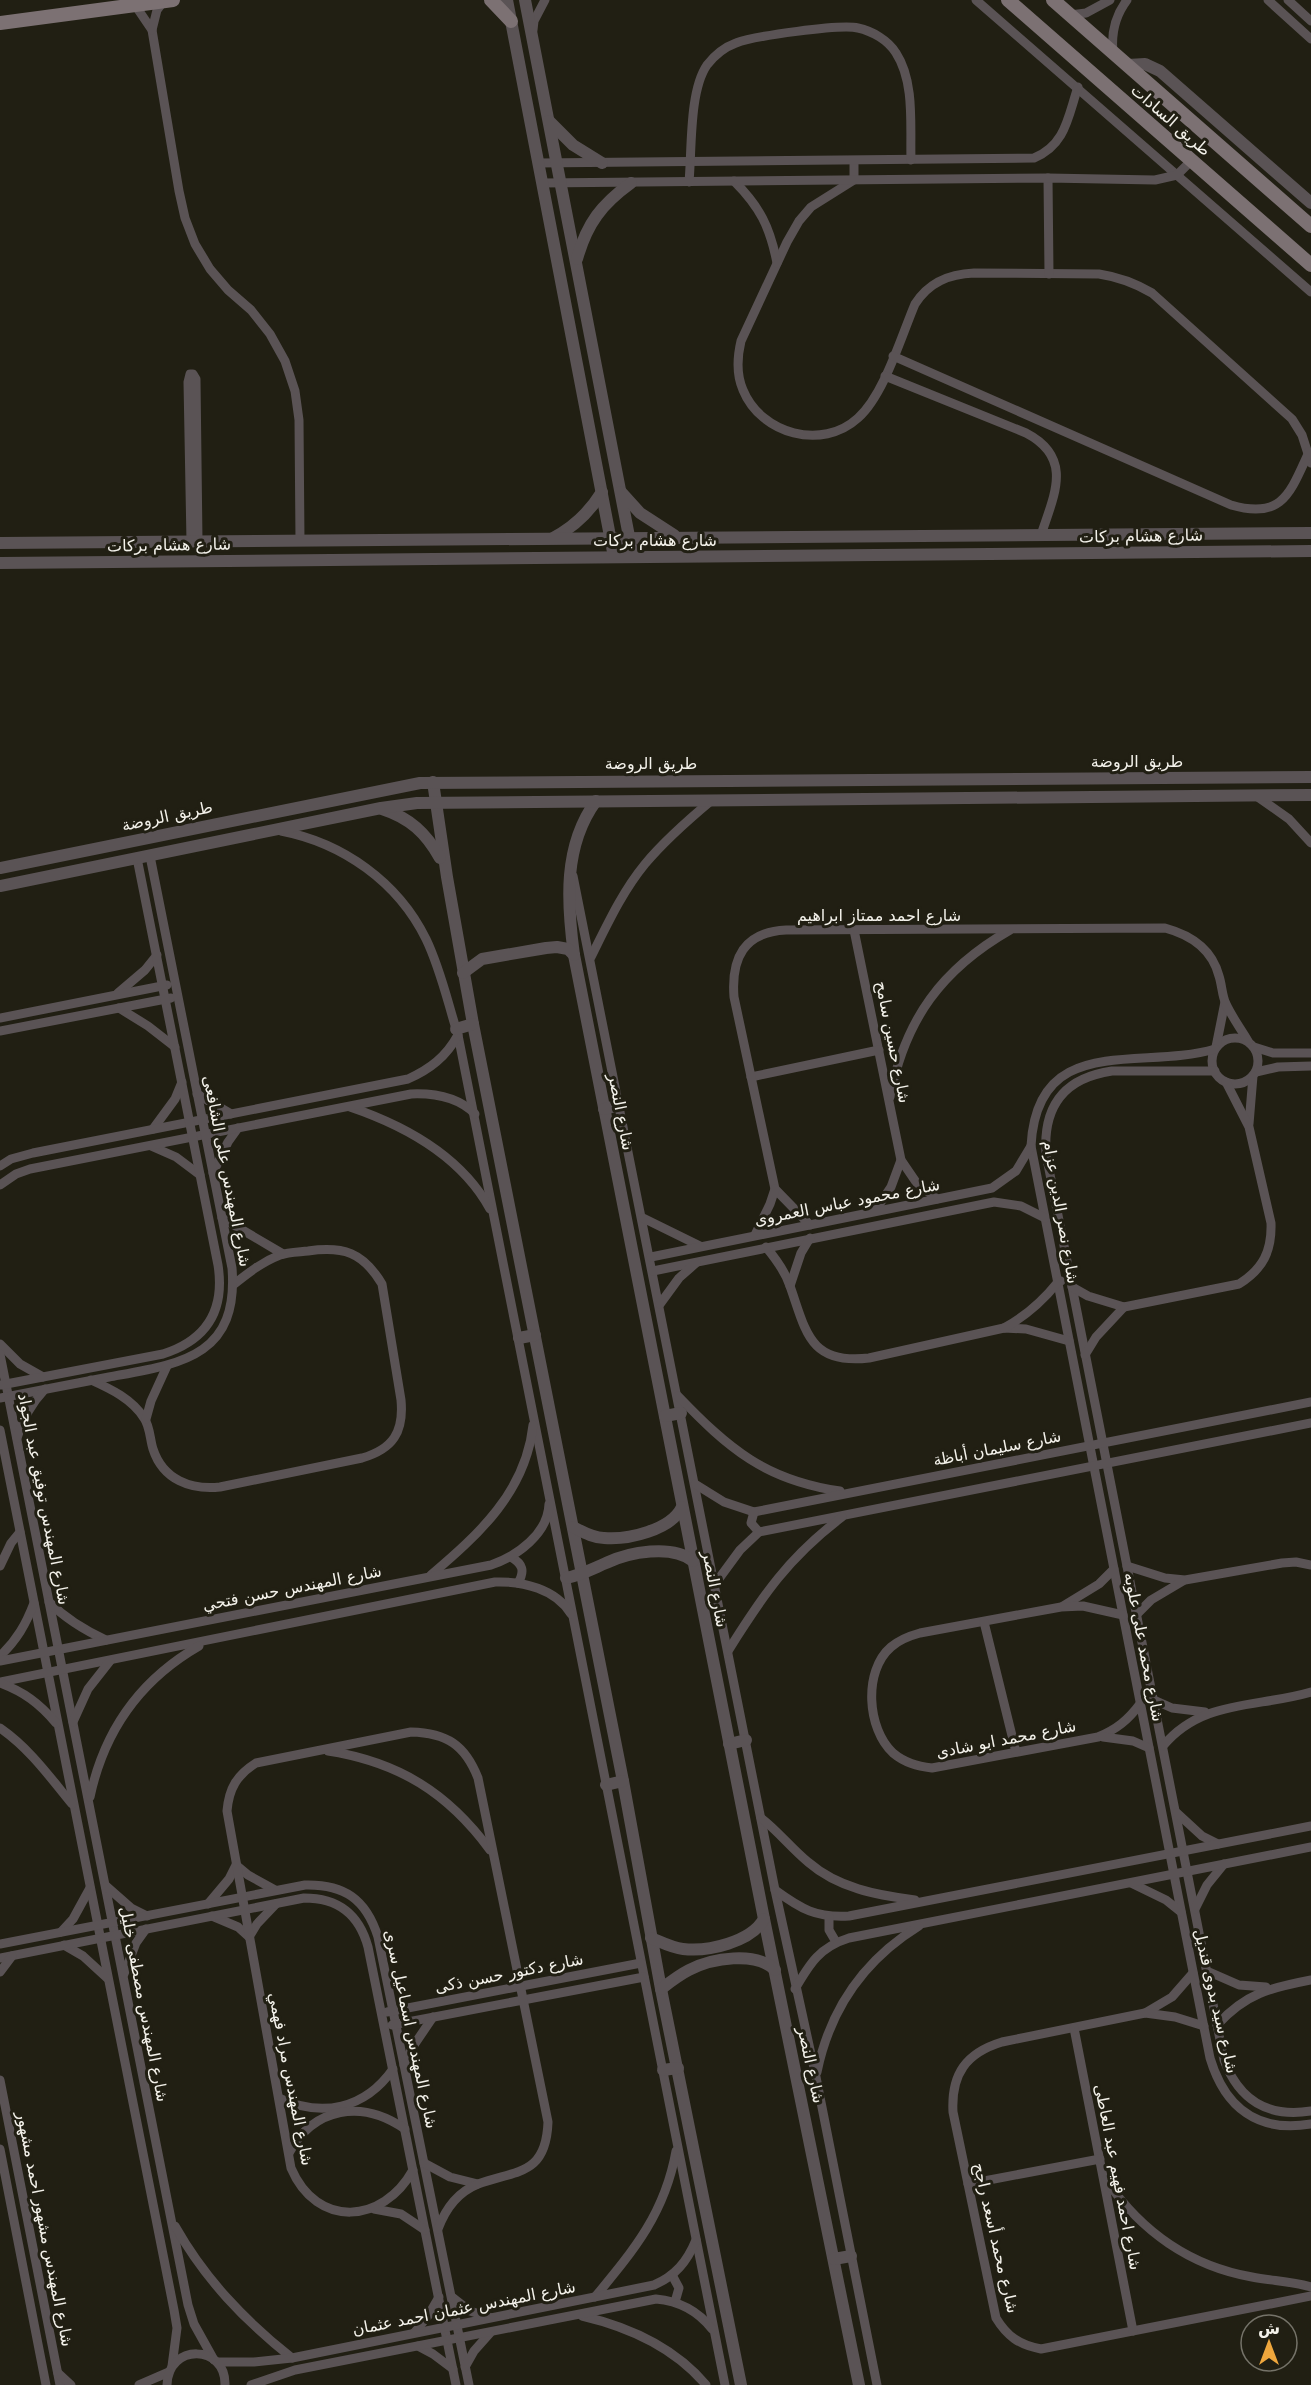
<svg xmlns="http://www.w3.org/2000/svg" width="1311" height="2385" font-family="'DejaVu Sans','Noto Sans Arabic',sans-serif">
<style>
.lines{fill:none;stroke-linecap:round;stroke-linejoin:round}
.minor{stroke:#5a5355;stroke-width:9}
.tertiary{stroke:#5a5355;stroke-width:12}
.secondary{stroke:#7c7173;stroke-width:14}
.labels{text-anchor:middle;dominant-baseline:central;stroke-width:6;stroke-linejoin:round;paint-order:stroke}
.street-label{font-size:16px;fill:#f3f1ea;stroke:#211f13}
</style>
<rect width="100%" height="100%" fill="#211f13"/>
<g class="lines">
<g class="minor">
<polyline points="976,0 1311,292"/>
<polyline points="1268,0 1311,39"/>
<polyline points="1288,0 1311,21"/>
<polyline points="135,5 152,30 179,191 185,218 195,244 210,269 228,290 251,310 270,334 285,361 295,391 299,420 300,541"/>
<polyline points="1070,15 1086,13 1110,0"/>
<polyline points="152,30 157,10 163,2"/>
<polyline points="533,30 534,21 545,0"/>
<path d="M1113 52C1111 32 1115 16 1127 0"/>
<path d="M854 161V180L811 207 799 221 787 242 741 341C737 358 736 374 743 390 761 434 822 451 858 418 884 395 901 337 915 304 929 282 949 274 974 273L1099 274C1119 277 1135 283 1152 293L1292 419 1302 435 1311 463"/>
<path d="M538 163 1034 158C1066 145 1068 116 1078 87"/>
<polyline points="1048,178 1049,274"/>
<path d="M734 181C760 207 770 227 777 263"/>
<path d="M689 182C692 150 689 91 707 65 714 56 725 47 736 43 754 36 840 24 858 28 872 31 888 40 896 53 915 82 910 126 911 160"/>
<polyline points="542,183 1048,178 1155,180 1177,175 1191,161"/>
<path d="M893 356 1231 505C1283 520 1290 493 1309 452"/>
<path d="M885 376 1026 433C1074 458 1054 495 1041 535"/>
<polyline points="191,542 188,382 190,374 193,374 196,379 198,541"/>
<polyline points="1255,795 1289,819 1311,843"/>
<path d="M281 831C343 843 398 882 426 939 441 970 448 1004 458 1035L725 2385"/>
<polyline points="573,876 775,1890 816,2077 877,2385"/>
<polyline points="854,930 901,1160 916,1182 937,1199"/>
<path d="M591 957C607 925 622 892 645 864 665 840 688 820 712 800"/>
<polyline points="118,993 145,970 157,955"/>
<polyline points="119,1008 148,1026 175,1047"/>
<polyline points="0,1018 167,985"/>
<polyline points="0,1031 171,998"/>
<circle cx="1235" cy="1061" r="23"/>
<polyline points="1216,1047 1225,1002"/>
<polyline points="1254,1047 1273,1053 1311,1053"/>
<path d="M1215 1049C1141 1071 1037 1031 1031 1146L1210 2058C1225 2108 1258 2133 1311 2124"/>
<path d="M1215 1071H1112C1064 1078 1043 1106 1046 1154L1224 2060C1239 2100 1268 2118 1311 2111"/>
<polyline points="1256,1072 1278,1067 1311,1066"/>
<polyline points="751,1077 879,1050"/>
<polyline points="197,1094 231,1114"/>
<path d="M890 1097C905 1019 942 969 1010 930"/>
<path d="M350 1107C406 1126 461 1156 490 1209"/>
<polyline points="1249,1124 1253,1076"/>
<polyline points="153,1129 175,1099 182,1082"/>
<polyline points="151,1146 176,1157 200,1175"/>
<path d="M0 1166 11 1159 33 1153 408 1079C430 1069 446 1057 458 1035"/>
<polyline points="213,1173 228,1142 238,1128"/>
<path d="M0 1185 16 1174 30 1169 411 1094C435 1093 458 1097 475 1114"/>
<polyline points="875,1211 891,1187 901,1160"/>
<polyline points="222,1218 283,1254"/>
<polyline points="643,1218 700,1246"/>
<path d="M810 1225 775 1189 734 997C731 958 744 932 786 930L1165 928C1191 935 1212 949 1219 976 1222 985 1222 996 1226 1004 1232 1017 1241 1029 1248 1041"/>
<polyline points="755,1235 770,1204 775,1189"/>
<path d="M766 1247C776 1259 785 1271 790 1286 806 1331 809 1365 869 1358L1004 1328 1026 1329 1069 1341"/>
<polyline points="651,1257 992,1188 1016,1171 1031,1146"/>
<polyline points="653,1271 994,1202 1021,1206 1045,1218"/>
<polyline points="790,1286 801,1253 810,1238"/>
<path d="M1072 1287 1088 1296 1124 1307 1239 1284C1263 1269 1272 1251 1271 1223L1249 1127 1226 1082"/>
<polyline points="660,1304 679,1278 696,1263"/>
<path d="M1004 1328C1026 1316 1042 1302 1058 1282L1061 1281"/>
<polyline points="0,1344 20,1364 43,1377"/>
<polyline points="0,1354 188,2305 194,2324 214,2360"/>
<polyline points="1085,1355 1096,1337 1124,1307"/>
<path d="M91 1380C111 1389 132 1399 144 1418 150 1426 150 1440 153 1449 163 1480 191 1490 220 1487L362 1458C393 1449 404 1432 401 1400L382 1284C363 1252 343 1246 308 1251 299 1252 288 1252 280 1255 262 1262 248 1273 233 1285"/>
<path d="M1 1385 163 1354C207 1340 225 1310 218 1265L137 858"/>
<path d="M678 1396C729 1449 765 1480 840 1491"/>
<path d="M0 1398C36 1391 73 1384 109 1377 179 1364 239 1358 232 1268L150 856"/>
<polyline points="146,1419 151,1401 167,1366"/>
<polyline points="0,1430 174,2310 177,2328 172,2366"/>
<path d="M17 1438C23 1418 31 1404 45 1389"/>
<polyline points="695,1484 724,1502 754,1512 1311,1402"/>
<polyline points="754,1512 751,1523 759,1532"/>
<path d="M511 1557C523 1564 525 1571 518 1583"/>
<polyline points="0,1566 11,1543 20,1532"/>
<polyline points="1127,1566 1165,1578 1185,1580 1282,1563 1296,1562 1311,1565"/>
<path d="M431 1575C478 1535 526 1492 533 1425"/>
<polyline points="715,1584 740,1550 759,1532 1311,1423"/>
<path d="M49 1602C66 1619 84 1630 106 1640"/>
<polyline points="1063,1606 1099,1584 1114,1569"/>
<polyline points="1137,1614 1151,1600 1183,1581"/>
<path d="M1123 1615 1083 1606 1061 1607 920 1633C909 1636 899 1640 891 1647 863 1671 867 1729 893 1753 905 1763 917 1766 932 1768L1098 1737C1117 1729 1128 1720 1140 1704"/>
<polyline points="984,1622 1016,1752"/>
<path d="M728 1651C763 1595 789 1557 842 1517"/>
<path d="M0 1656C17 1640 26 1624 34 1603"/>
<path d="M0 1661 491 1565C517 1556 548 1534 549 1504"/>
<path d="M0 1682 495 1582C523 1581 556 1589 571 1614"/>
<path d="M0 1683C24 1692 39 1703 56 1723"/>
<polyline points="1154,1700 1172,1708 1205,1712"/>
<polyline points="73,1722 88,1689 110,1661"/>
<path d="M0 1728C30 1749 49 1776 72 1804"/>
<polyline points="1103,1737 1133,1741 1149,1748"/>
<path d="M1163 1746C1202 1699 1257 1708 1311 1692"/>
<path d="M328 1751C399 1762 448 1793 490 1850"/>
<path d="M90 1797C104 1731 140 1680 199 1646"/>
<polyline points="1177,1813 1202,1836 1218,1844"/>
<path d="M761 1818C778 1831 791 1848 808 1862 838 1888 876 1895 915 1900"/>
<polyline points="1131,1883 1166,1900 1181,1912"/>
<polyline points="106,1886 131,1908 147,1916"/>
<path d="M775 1890C801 1909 816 1918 849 1916L1311 1826"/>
<polyline points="208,1904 229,1879 236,1865 248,1875 275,1890"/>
<polyline points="1195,1909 1207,1885 1224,1864"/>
<polyline points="212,1916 238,1927 249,1937 257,1924 276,1904"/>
<polyline points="829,1917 829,1930 836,1942"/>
<polyline points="61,1932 73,1919 90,1888"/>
<path d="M0 1944 305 1885C344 1884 366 1899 378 1937L469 2385"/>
<polyline points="64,1945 83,1956 107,1978"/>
<path d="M0 1958 304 1898C338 1898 359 1914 368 1947L456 2385"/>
<polyline points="1207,1971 1239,1985 1266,1987"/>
<polyline points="0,1972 12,1956"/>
<polyline points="124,1974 136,1943 146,1929"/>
<path d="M795 1989C810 1963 820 1947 849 1938L1311 1847"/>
<polyline points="387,2012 641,1963"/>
<polyline points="1145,2013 1172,1997 1193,1973"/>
<polyline points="392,2025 644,1977"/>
<path d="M1217 2025C1246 1993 1270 1988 1311 1980"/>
<path d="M1204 2026 1175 2017 1145 2013 1002 2042C966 2053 951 2074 953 2112L996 2318C1007 2336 1019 2345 1041 2349L1311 2296"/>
<polyline points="1074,2028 1133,2331"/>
<polyline points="404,2065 412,2048 433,2017"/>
<path d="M817 2072C830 2009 864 1960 919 1926"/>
<polyline points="0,2080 60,2385"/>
<path d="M279 2098C322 2118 365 2109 393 2069"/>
<polyline points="0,2149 46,2385"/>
<path d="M289 2153C314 2107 362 2099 405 2129"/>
<polyline points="424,2163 450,2177 478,2184"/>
<path d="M413 2170C383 2224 317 2229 291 2168L227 1811C229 1788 237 1775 256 1763L411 1732C447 1733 465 1745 478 1778L548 2122C546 2176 516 2170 478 2184 458 2192 445 2210 438 2229"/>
<path d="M1106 2180C1141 2231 1190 2266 1252 2277 1272 2281 1291 2281 1311 2287"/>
<polyline points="968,2184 1100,2159"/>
<polyline points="374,2209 401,2214 425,2230"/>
<path d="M175 2226C205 2279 244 2320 292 2358"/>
<polyline points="672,2275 679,2288 675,2302"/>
<polyline points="452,2297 470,2311 489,2317"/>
<path d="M595 2297C634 2250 665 2213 676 2151"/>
<path d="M582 2316C629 2327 675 2348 706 2385"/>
<polyline points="414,2333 428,2316 439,2297"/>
<polyline points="418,2346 433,2354 453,2369"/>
<path d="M217 2362H254L292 2358 654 2285C675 2276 687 2262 696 2240"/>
<polyline points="465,2367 474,2351 490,2333"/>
<polyline points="58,2373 71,2385"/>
<polyline points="139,2385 169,2372"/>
<path d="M167 2385C168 2343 226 2344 225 2385"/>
<path d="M251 2385 295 2370 656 2299C679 2301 698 2311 712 2329"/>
</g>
<g class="tertiary">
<polyline points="507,0 614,557"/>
<polyline points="525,0 633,557"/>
<polyline points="1128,65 1145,64 1160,71 1311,203"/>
<polyline points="549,121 573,145 602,163"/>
<path d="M577 259C587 223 602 204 631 183"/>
<polyline points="621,492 640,513 674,535"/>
<path d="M553 538C574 527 589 513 602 492"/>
<polyline points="0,543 1311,533"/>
<polyline points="0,563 1311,551"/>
<polyline points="433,782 447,877 473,1024 623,1781 661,1989 741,2385"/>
<path d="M596 801C563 846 567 903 574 955L764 1919 859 2385"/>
<path d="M382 809C410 818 426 833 440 858"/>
<polyline points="0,868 420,783 1311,777"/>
<polyline points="0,886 381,808 417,803 1311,795"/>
<polyline points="463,973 482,959 546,948 557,947 568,949 574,955"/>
<polyline points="456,1029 473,1024"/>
<polyline points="604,1109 620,1105"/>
<polyline points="519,1338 535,1335"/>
<polyline points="665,1416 681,1413"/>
<path d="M573 1527C583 1532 593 1538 604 1538 628 1540 671 1530 682 1507"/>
<path d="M566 1578C581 1575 592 1569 606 1563 629 1552 672 1544 693 1561"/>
<polyline points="729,1744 746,1740"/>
<polyline points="606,1785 623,1781"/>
<path d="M651 1938C661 1942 672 1948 683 1949 708 1952 751 1942 764 1919"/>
<path d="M661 1989C670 1982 679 1975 689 1970 712 1958 756 1951 775 1970"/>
<polyline points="663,2070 678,2068"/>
<polyline points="834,2259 851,2256"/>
</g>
<g class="secondary">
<polyline points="491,0 511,21"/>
<polyline points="1008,0 1311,265"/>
<polyline points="1053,0 1311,226"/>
<polyline points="0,23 173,0"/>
</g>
</g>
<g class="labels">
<g class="street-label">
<text transform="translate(1171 120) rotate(41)">طريق السادات</text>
<text transform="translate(1141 536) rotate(-1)">شارع هشام بركات</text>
<text x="655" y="540">شارع هشام بركات</text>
<text transform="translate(169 545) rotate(-1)">شارع هشام بركات</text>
<text x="1137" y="761">طريق الروضة</text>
<text x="651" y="763">طريق الروضة</text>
<text transform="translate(167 816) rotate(-12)">طريق الروضة</text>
<text x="879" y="915">شارع احمد ممتاز ابراهيم</text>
<text transform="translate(893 1042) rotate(79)">شارع حسين سامح</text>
<text transform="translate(621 1112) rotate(79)">شارع النصر</text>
<text transform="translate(227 1171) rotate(79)">شارع المهندس على الشافعى</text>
<text transform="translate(847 1202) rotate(-11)">شارع محمود عباس العمروى</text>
<text transform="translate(1061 1212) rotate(80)">شارع نصر الدين عزام</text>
<text transform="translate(997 1448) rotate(-11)">شارع سليمان أباظة</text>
<text transform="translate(44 1499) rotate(79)">شارع المهندس توفيق عبد الجواد</text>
<text transform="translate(292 1588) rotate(-11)">شارع المهندس حسن فتحي</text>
<text transform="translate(715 1589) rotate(79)">شارع النصر</text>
<text transform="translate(1144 1647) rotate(79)">شارع محمد على علوبه</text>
<text transform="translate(1006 1739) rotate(-11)">شارع محمد ابو شادى</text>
<text transform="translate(509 1973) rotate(-11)">شارع دكتور حسن ذكى</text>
<text transform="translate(1216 2001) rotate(77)">شارع سيد بدوى قنديل</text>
<text transform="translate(144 2004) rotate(79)">شارع المهندس مصطفى خليل</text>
<text transform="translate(411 2029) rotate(78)">شارع المهندس اسماعيل سرى</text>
<text transform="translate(811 2065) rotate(78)">شارع النصر</text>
<text transform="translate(291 2079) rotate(79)">شارع المهندس مراد فهمي</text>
<text transform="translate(1118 2177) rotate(79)">شارع احمد فهيم عبد العاطى</text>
<text transform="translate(45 2229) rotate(79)">شارع المهندس مشهور احمد مشهور</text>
<text transform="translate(996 2238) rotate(77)">شارع محمد أسعد راجح</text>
<text transform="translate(464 2308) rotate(-11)">شارع المهندس عثمان احمد عثمان</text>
</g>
</g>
<g transform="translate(1269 2343)"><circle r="28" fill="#211f13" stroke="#757369" stroke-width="1.5"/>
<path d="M0-4.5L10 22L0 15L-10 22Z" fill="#efa73d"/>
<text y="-9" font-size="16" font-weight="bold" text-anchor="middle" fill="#f3f1ea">ش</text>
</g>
</svg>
